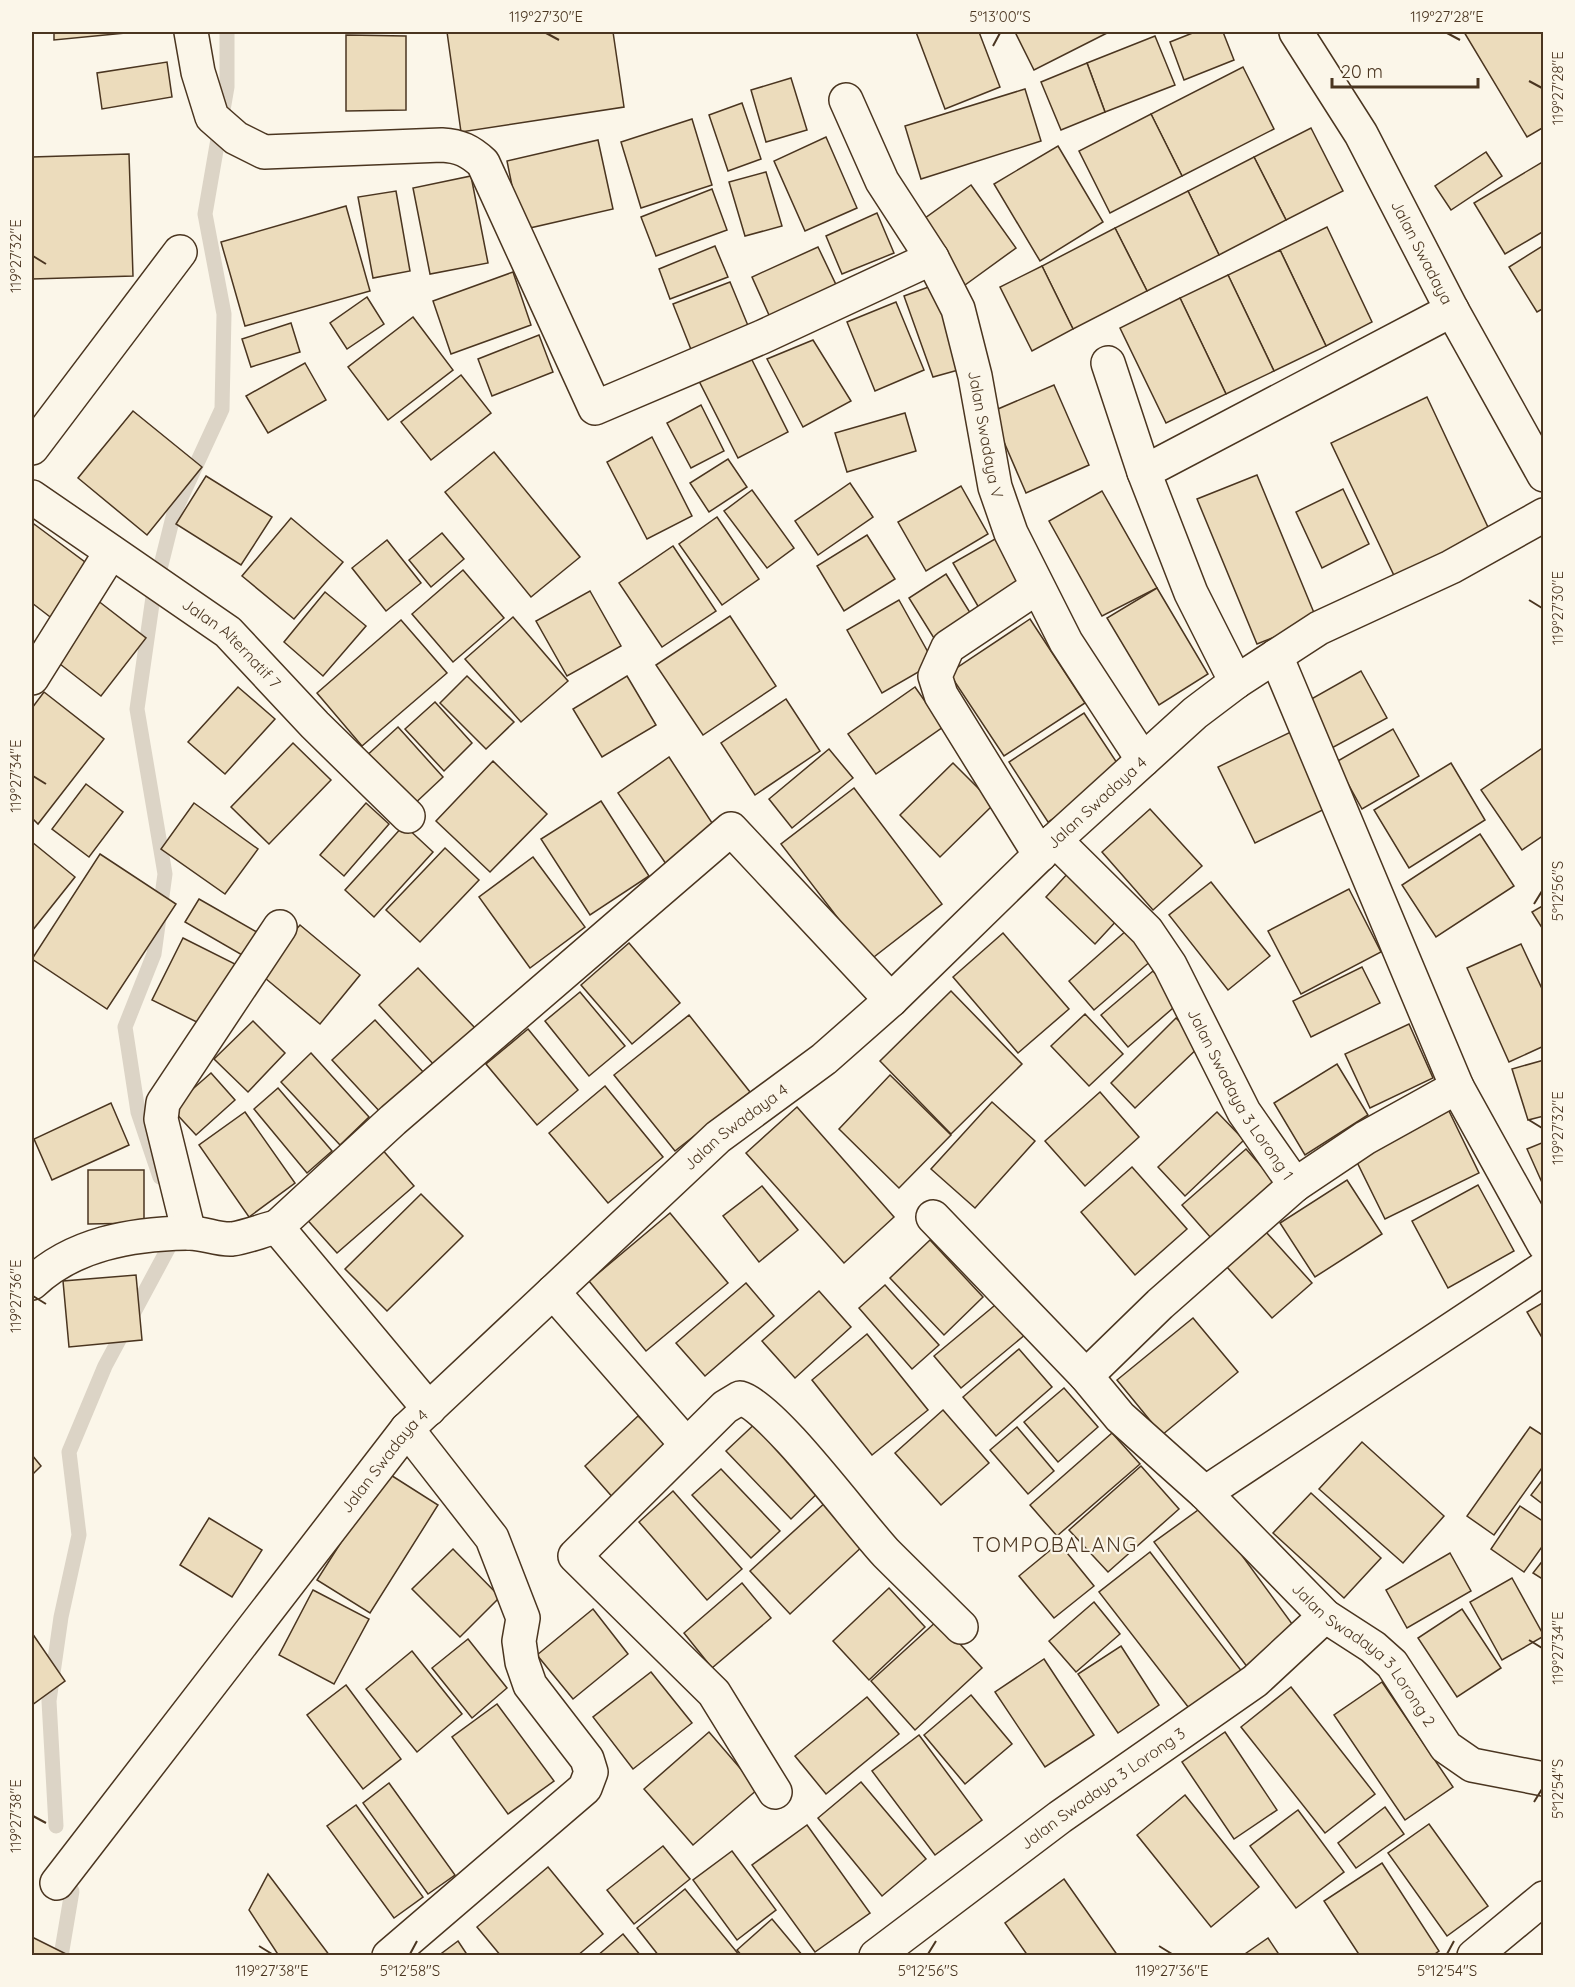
<svg xmlns="http://www.w3.org/2000/svg" width="1575" height="1987" font-family="Quicksand,sans-serif">
<style>
.lines{fill:none;stroke-linecap:round;stroke-linejoin:round}
.stream{stroke:#dcd4c6;stroke-width:15}
.building{fill:#ecdcbc;stroke:#4a3520;stroke-width:1.5}
.street-casing{stroke:#4a3520;stroke-width:36}
.secondary-casing{stroke:#4a3520;stroke-width:36}
.street{stroke:#fbf6e9;stroke-width:33}
.secondary{stroke:#fbf6e9;stroke-width:33}
.ticks{fill:none;stroke:#4a3520;stroke-width:2}
.labels{text-anchor:middle;dominant-baseline:central;stroke-width:4.5;stroke-linejoin:round;paint-order:stroke}
.street-label{font-size:16px;fill:#4a3520;stroke:#fbf6e9}
.quarter-label{font-size:20px;letter-spacing:1.5px;fill:#4a3520;stroke:#fbf6e9}
.neatline{fill:none;stroke:#4a3520;stroke-width:2}
.ticks-label{font-size:15px;text-anchor:middle;fill:#4a3520}
</style>
<rect width="100%" height="100%" fill="#fbf6e9"/>
<g class="lines">
<g class="stream">
<polyline points="160,1177 138,1112 125,1027 154,954 165,874 137,709 153,597 174,513 222,409 224,314 205,214 227,87 227,32"/>
<polyline points="56,1826 49,1701 61,1617 79,1535 69,1452 105,1366 170,1245 170,1232"/>
<polyline points="61,1956 72,1891"/>
</g>
</g>
<g class="building">
<polygon points="54,32 136,32 54,40"/>
<polygon points="447,32 613,32 624,107 461,132"/>
<polygon points="916,32 979,32 1000,87 945,109"/>
<polygon points="1015,32 1109,32 1034,70"/>
<polygon points="1195,32 1223,32 1234,60 1184,80 1170,42"/>
<polygon points="1464,32 1544,32 1544,127 1527,137"/>
<polygon points="346,35 406,36 406,110 346,111"/>
<polygon points="1155,36 1175,85 1105,112 1087,63"/>
<polygon points="167,62 172,97 102,109 97,73"/>
<polygon points="1087,63 1105,112 1061,130 1041,82"/>
<polygon points="1243,67 1274,129 1182,176 1151,114"/>
<polygon points="791,78 807,130 766,142 751,90"/>
<polygon points="1025,89 1041,141 921,179 905,126"/>
<polygon points="742,103 761,159 728,171 709,115"/>
<polygon points="1151,114 1182,176 1110,213 1079,151"/>
<polygon points="692,119 712,185 641,208 621,142"/>
<polygon points="1311,128 1343,191 1286,220 1254,157"/>
<polygon points="826,137 857,208 805,231 774,161"/>
<polygon points="598,140 613,209 521,230 507,161"/>
<polygon points="1058,146 1103,222 1040,261 994,184"/>
<polygon points="1486,152 1502,176 1451,210 1435,186"/>
<polygon points="129,154 133,276 32,279 32,157"/>
<polygon points="1254,157 1286,220 1219,255 1188,191"/>
<polygon points="1544,161 1544,231 1505,254 1474,203"/>
<polygon points="766,172 782,226 745,236 729,182"/>
<polygon points="471,176 488,263 430,274 413,188"/>
<polygon points="971,185 1016,248 965,285 921,221"/>
<polygon points="712,189 727,230 656,256 641,217"/>
<polygon points="396,191 410,271 373,278 358,197"/>
<polygon points="1188,191 1219,255 1147,291 1115,228"/>
<polygon points="346,206 370,291 245,326 221,242"/>
<polygon points="877,213 894,253 842,274 826,236"/>
<polygon points="1327,227 1372,322 1326,346 1280,250"/>
<polygon points="1115,228 1147,291 1073,329 1042,266"/>
<polygon points="1544,245 1544,308 1537,312 1509,267"/>
<polygon points="715,246 728,277 670,299 659,269"/>
<polygon points="818,247 840,293 773,324 752,277"/>
<polygon points="1280,250 1326,346 1274,371 1228,275"/>
<polygon points="1042,266 1073,329 1032,351 1000,287"/>
<polygon points="513,272 531,325 451,354 433,301"/>
<polygon points="1228,275 1274,371 1226,394 1180,298"/>
<polygon points="730,282 749,328 692,352 673,304"/>
<polygon points="934,285 962,369 933,377 904,296"/>
<polygon points="367,297 384,324 347,349 330,323"/>
<polygon points="1180,298 1226,394 1166,423 1120,328"/>
<polygon points="896,302 924,370 875,391 847,322"/>
<polygon points="413,317 453,370 388,420 348,367"/>
<polygon points="291,323 300,352 251,367 242,339"/>
<polygon points="539,335 553,372 492,396 478,359"/>
<polygon points="813,340 851,401 803,427 767,359"/>
<polygon points="750,356 788,432 738,458 699,381"/>
<polygon points="305,363 326,400 268,433 246,396"/>
<polygon points="461,375 491,413 431,460 401,422"/>
<polygon points="1054,385 1089,465 1026,493 991,412"/>
<polygon points="1427,397 1494,540 1399,586 1331,443"/>
<polygon points="701,405 724,451 691,468 667,423"/>
<polygon points="133,411 202,467 147,535 78,478"/>
<polygon points="905,413 916,451 847,472 835,433"/>
<polygon points="652,437 692,516 647,539 607,462"/>
<polygon points="494,452 580,557 531,597 445,492"/>
<polygon points="728,459 747,487 709,512 690,483"/>
<polygon points="1257,475 1317,620 1257,644 1197,499"/>
<polygon points="206,476 272,517 241,565 176,524"/>
<polygon points="850,483 873,517 818,555 795,521"/>
<polygon points="961,486 988,534 926,571 898,522"/>
<polygon points="1343,489 1369,544 1322,568 1296,512"/>
<polygon points="752,490 794,548 767,568 724,511"/>
<polygon points="1102,491 1157,588 1102,616 1049,521"/>
<polygon points="717,517 759,579 722,605 679,544"/>
<polygon points="291,518 343,562 294,619 242,576"/>
<polygon points="34,524 97,571 58,623 32,603 32,528"/>
<polygon points="442,533 464,559 431,587 409,560"/>
<polygon points="867,535 895,579 844,611 817,566"/>
<polygon points="995,539 1020,583 979,608 953,563"/>
<polygon points="387,540 421,583 386,611 352,568"/>
<polygon points="673,546 716,611 662,647 619,583"/>
<polygon points="463,570 504,618 453,662 412,614"/>
<polygon points="946,574 974,619 937,643 909,598"/>
<polygon points="1157,588 1208,674 1159,705 1107,618"/>
<polygon points="590,591 621,646 567,676 536,621"/>
<polygon points="325,592 366,626 323,676 284,642"/>
<polygon points="97,600 146,638 101,696 51,657"/>
<polygon points="899,600 934,663 882,693 847,630"/>
<polygon points="730,616 776,686 703,735 656,665"/>
<polygon points="513,617 568,681 521,722 465,659"/>
<polygon points="1030,619 1085,703 1004,756 949,673"/>
<polygon points="401,620 447,673 362,746 317,693"/>
<polygon points="1361,671 1387,718 1330,749 1306,702"/>
<polygon points="467,676 514,722 486,749 440,703"/>
<polygon points="627,676 656,725 602,757 573,709"/>
<polygon points="238,687 275,719 225,774 188,742"/>
<polygon points="915,687 943,727 876,774 848,734"/>
<polygon points="44,692 104,739 38,824 32,818 32,708"/>
<polygon points="786,699 820,751 755,795 721,743"/>
<polygon points="435,702 472,743 444,771 405,729"/>
<polygon points="1084,713 1123,772 1048,822 1009,762"/>
<polygon points="398,727 443,777 410,808 363,759"/>
<polygon points="1297,729 1333,805 1255,843 1218,767"/>
<polygon points="1393,729 1419,776 1362,809 1336,762"/>
<polygon points="293,743 331,780 269,844 231,807"/>
<polygon points="1544,747 1544,835 1522,850 1481,790"/>
<polygon points="829,749 853,778 792,828 769,799"/>
<polygon points="669,757 716,829 666,864 618,793"/>
<polygon points="493,761 547,814 490,872 436,821"/>
<polygon points="953,763 994,804 940,857 900,815"/>
<polygon points="1451,763 1485,820 1409,868 1374,810"/>
<polygon points="86,784 123,812 89,857 52,829"/>
<polygon points="854,788 942,904 870,960 781,844"/>
<polygon points="601,801 649,876 590,915 541,839"/>
<polygon points="194,803 258,849 225,894 161,849"/>
<polygon points="366,803 389,824 344,876 320,855"/>
<polygon points="1150,809 1202,866 1153,910 1102,852"/>
<polygon points="404,825 433,852 374,917 345,890"/>
<polygon points="1480,834 1514,886 1436,937 1402,885"/>
<polygon points="32,842 75,877 32,931"/>
<polygon points="445,848 479,880 420,942 386,910"/>
<polygon points="100,854 176,904 107,1009 32,959"/>
<polygon points="533,857 585,927 530,968 479,897"/>
<polygon points="1070,871 1119,918 1095,944 1046,897"/>
<polygon points="1211,882 1270,956 1228,990 1169,915"/>
<polygon points="1349,889 1381,952 1301,994 1268,931"/>
<polygon points="199,899 262,935 249,959 185,922"/>
<polygon points="1544,905 1544,931 1532,912"/>
<polygon points="300,925 360,975 320,1024 259,973"/>
<polygon points="1127,930 1152,960 1094,1010 1069,981"/>
<polygon points="1003,933 1069,1009 1018,1053 953,977"/>
<polygon points="183,938 241,967 211,1029 152,1000"/>
<polygon points="629,943 680,1003 632,1044 581,985"/>
<polygon points="1521,944 1544,993 1544,1046 1509,1062 1467,968"/>
<polygon points="1362,967 1380,1003 1311,1037 1293,1001"/>
<polygon points="418,968 476,1029 435,1066 379,1005"/>
<polygon points="1153,971 1180,1002 1128,1047 1101,1015"/>
<polygon points="951,991 1022,1064 951,1134 880,1061"/>
<polygon points="580,992 625,1046 589,1076 545,1021"/>
<polygon points="1085,1014 1123,1054 1089,1086 1051,1046"/>
<polygon points="689,1015 750,1092 675,1151 614,1075"/>
<polygon points="1176,1018 1202,1044 1135,1108 1111,1083"/>
<polygon points="375,1020 425,1074 382,1114 332,1060"/>
<polygon points="253,1021 285,1053 248,1092 214,1059"/>
<polygon points="1409,1024 1433,1078 1370,1108 1345,1054"/>
<polygon points="528,1029 578,1090 537,1125 486,1064"/>
<polygon points="311,1053 369,1117 340,1145 281,1082"/>
<polygon points="1544,1060 1544,1116 1528,1120 1512,1069"/>
<polygon points="1337,1064 1368,1115 1305,1155 1274,1103"/>
<polygon points="211,1073 235,1100 196,1135 171,1108"/>
<polygon points="890,1075 951,1135 899,1188 839,1129"/>
<polygon points="605,1086 663,1157 608,1203 549,1133"/>
<polygon points="278,1088 332,1151 307,1173 254,1109"/>
<polygon points="1100,1092 1139,1137 1085,1186 1045,1141"/>
<polygon points="992,1102 1035,1141 975,1208 931,1169"/>
<polygon points="111,1103 129,1145 52,1180 34,1139"/>
<polygon points="1446,1105 1479,1173 1385,1219 1352,1152"/>
<polygon points="797,1107 894,1217 844,1263 746,1153"/>
<polygon points="245,1112 295,1183 249,1217 199,1145"/>
<polygon points="1217,1112 1244,1140 1185,1196 1158,1167"/>
<polygon points="1544,1142 1544,1187 1527,1149"/>
<polygon points="380,1147 414,1186 337,1253 303,1215"/>
<polygon points="1246,1149 1274,1181 1211,1238 1182,1205"/>
<polygon points="1132,1167 1187,1229 1135,1275 1081,1212"/>
<polygon points="88,1170 144,1170 144,1223 88,1224"/>
<polygon points="1347,1180 1382,1234 1315,1277 1280,1223"/>
<polygon points="1478,1185 1514,1251 1448,1288 1412,1221"/>
<polygon points="762,1186 798,1230 759,1262 723,1216"/>
<polygon points="421,1194 463,1236 387,1311 345,1269"/>
<polygon points="670,1213 728,1283 646,1351 589,1281"/>
<polygon points="1266,1232 1312,1283 1272,1318 1227,1267"/>
<polygon points="930,1240 983,1297 944,1335 890,1278"/>
<polygon points="136,1275 142,1340 69,1347 63,1281"/>
<polygon points="746,1283 774,1316 705,1376 676,1343"/>
<polygon points="885,1285 939,1345 912,1369 859,1308"/>
<polygon points="819,1291 851,1327 795,1378 762,1341"/>
<polygon points="1000,1301 1026,1334 961,1388 934,1356"/>
<polygon points="1544,1302 1544,1341 1527,1312"/>
<polygon points="1193,1318 1238,1372 1162,1435 1117,1380"/>
<polygon points="867,1334 928,1410 872,1455 812,1380"/>
<polygon points="1019,1349 1052,1387 996,1436 963,1397"/>
<polygon points="1064,1388 1098,1427 1058,1462 1024,1422"/>
<polygon points="943,1410 989,1463 941,1505 895,1453"/>
<polygon points="638,1416 677,1454 615,1500 585,1466"/>
<polygon points="761,1418 826,1485 791,1519 726,1451"/>
<polygon points="1017,1427 1054,1471 1028,1494 990,1450"/>
<polygon points="1530,1427 1544,1436 1544,1465 1494,1535 1467,1516"/>
<polygon points="1112,1433 1140,1464 1057,1536 1030,1505"/>
<polygon points="1362,1442 1444,1516 1403,1563 1319,1489"/>
<polygon points="32,1455 41,1466 32,1475"/>
<polygon points="1141,1466 1179,1509 1108,1572 1069,1530"/>
<polygon points="721,1469 780,1531 751,1558 692,1495"/>
<polygon points="386,1472 438,1505 370,1613 317,1580"/>
<polygon points="1544,1478 1544,1505 1531,1495"/>
<polygon points="673,1491 742,1569 707,1600 639,1522"/>
<polygon points="1311,1493 1381,1558 1344,1598 1273,1533"/>
<polygon points="827,1501 866,1543 790,1614 750,1571"/>
<polygon points="1205,1505 1298,1632 1248,1668 1154,1542"/>
<polygon points="1520,1506 1544,1522 1544,1544 1524,1572 1491,1549"/>
<polygon points="209,1518 262,1550 232,1597 180,1565"/>
<polygon points="1059,1543 1094,1586 1054,1618 1019,1576"/>
<polygon points="453,1549 500,1597 460,1637 412,1589"/>
<polygon points="1150,1552 1243,1673 1192,1712 1099,1592"/>
<polygon points="1450,1553 1471,1591 1407,1628 1386,1590"/>
<polygon points="1544,1559 1544,1580 1533,1573"/>
<polygon points="1512,1578 1544,1636 1502,1660 1470,1602"/>
<polygon points="742,1583 771,1618 712,1668 684,1633"/>
<polygon points="889,1588 925,1627 869,1680 833,1641"/>
<polygon points="313,1590 369,1619 334,1684 279,1655"/>
<polygon points="1094,1602 1120,1634 1076,1672 1049,1641"/>
<polygon points="593,1609 628,1654 573,1699 537,1655"/>
<polygon points="1462,1609 1501,1668 1457,1697 1418,1638"/>
<polygon points="938,1620 982,1668 915,1730 871,1681"/>
<polygon points="32,1633 65,1681 32,1705"/>
<polygon points="468,1639 507,1688 472,1718 432,1668"/>
<polygon points="1121,1646 1159,1705 1118,1733 1078,1674"/>
<polygon points="412,1651 462,1714 417,1752 366,1689"/>
<polygon points="1044,1659 1094,1735 1045,1767 995,1692"/>
<polygon points="651,1672 692,1723 633,1769 593,1717"/>
<polygon points="1382,1682 1453,1787 1405,1820 1334,1715"/>
<polygon points="346,1685 401,1759 363,1789 307,1715"/>
<polygon points="1291,1687 1375,1794 1325,1833 1241,1727"/>
<polygon points="971,1695 1012,1744 965,1784 924,1735"/>
<polygon points="867,1697 899,1734 826,1794 795,1756"/>
<polygon points="497,1704 554,1781 508,1814 452,1737"/>
<polygon points="709,1732 758,1789 693,1845 644,1789"/>
<polygon points="1225,1732 1277,1810 1234,1839 1182,1762"/>
<polygon points="919,1735 982,1820 935,1855 872,1771"/>
<polygon points="861,1782 926,1859 882,1896 818,1818"/>
<polygon points="389,1783 455,1875 428,1894 363,1803"/>
<polygon points="1185,1795 1259,1887 1211,1927 1137,1835"/>
<polygon points="356,1805 423,1897 394,1918 327,1826"/>
<polygon points="1385,1807 1404,1834 1356,1868 1338,1843"/>
<polygon points="1298,1810 1344,1872 1296,1908 1250,1846"/>
<polygon points="1429,1824 1488,1906 1447,1936 1388,1853"/>
<polygon points="807,1825 870,1913 815,1952 752,1865"/>
<polygon points="663,1846 690,1879 634,1924 607,1890"/>
<polygon points="732,1851 776,1910 737,1940 693,1880"/>
<polygon points="1382,1863 1439,1951 1432,1956 1360,1956 1324,1901"/>
<polygon points="548,1867 603,1934 577,1956 501,1956 477,1927"/>
<polygon points="268,1874 330,1956 279,1956 249,1910"/>
<polygon points="1064,1879 1118,1956 1028,1956 1005,1923"/>
<polygon points="685,1889 740,1956 659,1956 637,1928"/>
<polygon points="772,1919 803,1956 742,1956 737,1950"/>
<polygon points="623,1934 641,1956 597,1956"/>
<polygon points="32,1937 68,1955 32,1956"/>
<polygon points="1268,1938 1280,1956 1242,1956"/>
<polygon points="458,1941 468,1956 438,1956"/>
</g>
<g class="lines">
<g class="street-casing">
<g id="street">
<path d="M191 32 198 72 212 117 236 138 264 152 442 145C460 146 470 151 483 163L595 408 762 337 932 258"/>
<path id="s1" d="M846 100 882 181 932 258 958 309 975 376 995 487 1011 533 1066 642 1143 760"/>
<polyline points="1108,363 1144,472"/>
<polyline points="32,448 180,252"/>
<path id="s2" d="M32 497 228 632 315 725 408 816"/>
<polyline points="1036,588 948,647 935,676 941,695 1040,855"/>
<polyline points="1276,656 1457,1087 1544,1244"/>
<polyline points="32,678 111,552"/>
<polyline points="1236,682 1191,593 1144,472 1452,310"/>
<path id="s3" d="M1055 840 1147 931 1170 965 1244 1112 1295 1185 1160 1304 1086 1376"/>
<polyline points="1295,1185 1365,1138 1457,1087"/>
<path id="s4" d="M933 1217 1086 1376 1120 1417 1205 1493 1325 1616 1373 1647 1392 1664 1446 1747 1472 1765 1544 1779"/>
<polyline points="189,1233 161,1119 163,1103 280,927"/>
<path d="M32 1283C73 1244 131 1234 187 1233 202 1232 217 1240 232 1239 247 1237 263 1230 277 1227"/>
<polyline points="553,1292 686,1444"/>
<polyline points="429,1409 277,1227 393,1120 731,829 891,1000"/>
<polyline points="1205,1493 1544,1268"/>
<path d="M775 1792 714 1693 575 1556 725 1407 740 1398C772 1406 858 1523 886 1553 911 1578 936 1602 961 1627"/>
<path id="s5" d="M57 1883 407 1429 718 1137 824 1059 891 1000 1055 840 1195 713 1236 682 1319 628 1451 567 1544 515"/>
<polyline points="389,1956 585,1788 591,1772 587,1759 530,1685 522,1662 519,1641 523,1618 492,1538 407,1429"/>
<path id="s6" d="M876 1956 1060 1817 1255 1681 1325 1616"/>
<polyline points="1474,1956 1544,1898"/>
</g>
</g>
<g class="secondary-casing">
<g id="secondary">
<path id="s7" d="M1296 32 1361 134 1452 310 1544 475"/>
</g>
</g>
<use href="#street" class="street"/>
<use href="#secondary" class="secondary"/>
</g>
<path class="ticks" d="M546 33 559 40M1447 33 1460 40M993 46 1000 33M1529 81 1542 88M33 256 46 264M1529 600 1542 608M33 776 46 784M1534 904 1542 891M1529 1120 1542 1128M33 1296 46 1304M1529 1640 1542 1648M1534 1802 1542 1789M33 1816 46 1823M259 1946 272 1954M1159 1946 1172 1954M410 1954 417 1941M928 1954 936 1941M1447 1954 1454 1941"/>
<g class="labels">
<g class="street-label">
<text stroke="none"><textPath href="#s7" startOffset="254">Jalan Swadaya</textPath></text>
<text stroke="none"><textPath href="#s1" startOffset="366">Jalan Swadaya V</textPath></text>
<text stroke="none"><textPath href="#s2" startOffset="248">Jalan Alternatif 7</textPath></text>
<text stroke="none"><textPath href="#s5" startOffset="1506">Jalan Swadaya 4</textPath></text>
<text stroke="none"><textPath href="#s3" startOffset="318">Jalan Swadaya 3 Lorong 1</textPath></text>
<text stroke="none"><textPath href="#s5" startOffset="1020">Jalan Swadaya 4</textPath></text>
<text stroke="none"><textPath href="#s5" startOffset="534">Jalan Swadaya 4</textPath></text>
<text stroke="none"><textPath href="#s4" startOffset="616">Jalan Swadaya 3 Lorong 2</textPath></text>
<text stroke="none"><textPath href="#s6" startOffset="282">Jalan Swadaya 3 Lorong 3</textPath></text>
</g>
<g class="quarter-label">
<text x="1055" y="1544">TOMPOBALANG</text>
</g>
</g>
<rect width="1575" height="1987" fill="none" stroke="#fbf6e9" stroke-width="66"/>
<path d="M1332 78v9h146v-9" fill="none" stroke="#4a3520" stroke-width="3"/>
<text x="1341" y="78" font-size="18" fill="#4a3520" stroke="#fbf6e9" stroke-width="4.5" paint-order="stroke">20 m</text>
<rect x="33" y="33" width="1509" height="1921" class="neatline"/>
<g class="ticks-label">
<text x="546" y="22">119°27'30"E</text>
<text x="1000" y="22">5°13'00"S</text>
<text x="1447" y="22">119°27'28"E</text>
<text transform="translate(1558 88) rotate(-90)" y="5">119°27'28"E</text>
<text transform="translate(16 256) rotate(-90)" y="5">119°27'32"E</text>
<text transform="translate(1558 608) rotate(-90)" y="5">119°27'30"E</text>
<text transform="translate(16 776) rotate(-90)" y="5">119°27'34"E</text>
<text transform="translate(1558 891) rotate(-90)" y="5">5°12'56"S</text>
<text transform="translate(1558 1128) rotate(-90)" y="5">119°27'32"E</text>
<text transform="translate(16 1296) rotate(-90)" y="5">119°27'36"E</text>
<text transform="translate(1558 1648) rotate(-90)" y="5">119°27'34"E</text>
<text transform="translate(1558 1789) rotate(-90)" y="5">5°12'54"S</text>
<text transform="translate(16 1816) rotate(-90)" y="5">119°27'38"E</text>
<text x="272" y="1976">119°27'38"E</text>
<text x="410" y="1976">5°12'58"S</text>
<text x="928" y="1976">5°12'56"S</text>
<text x="1172" y="1976">119°27'36"E</text>
<text x="1447" y="1976">5°12'54"S</text>
</g>
</svg>
